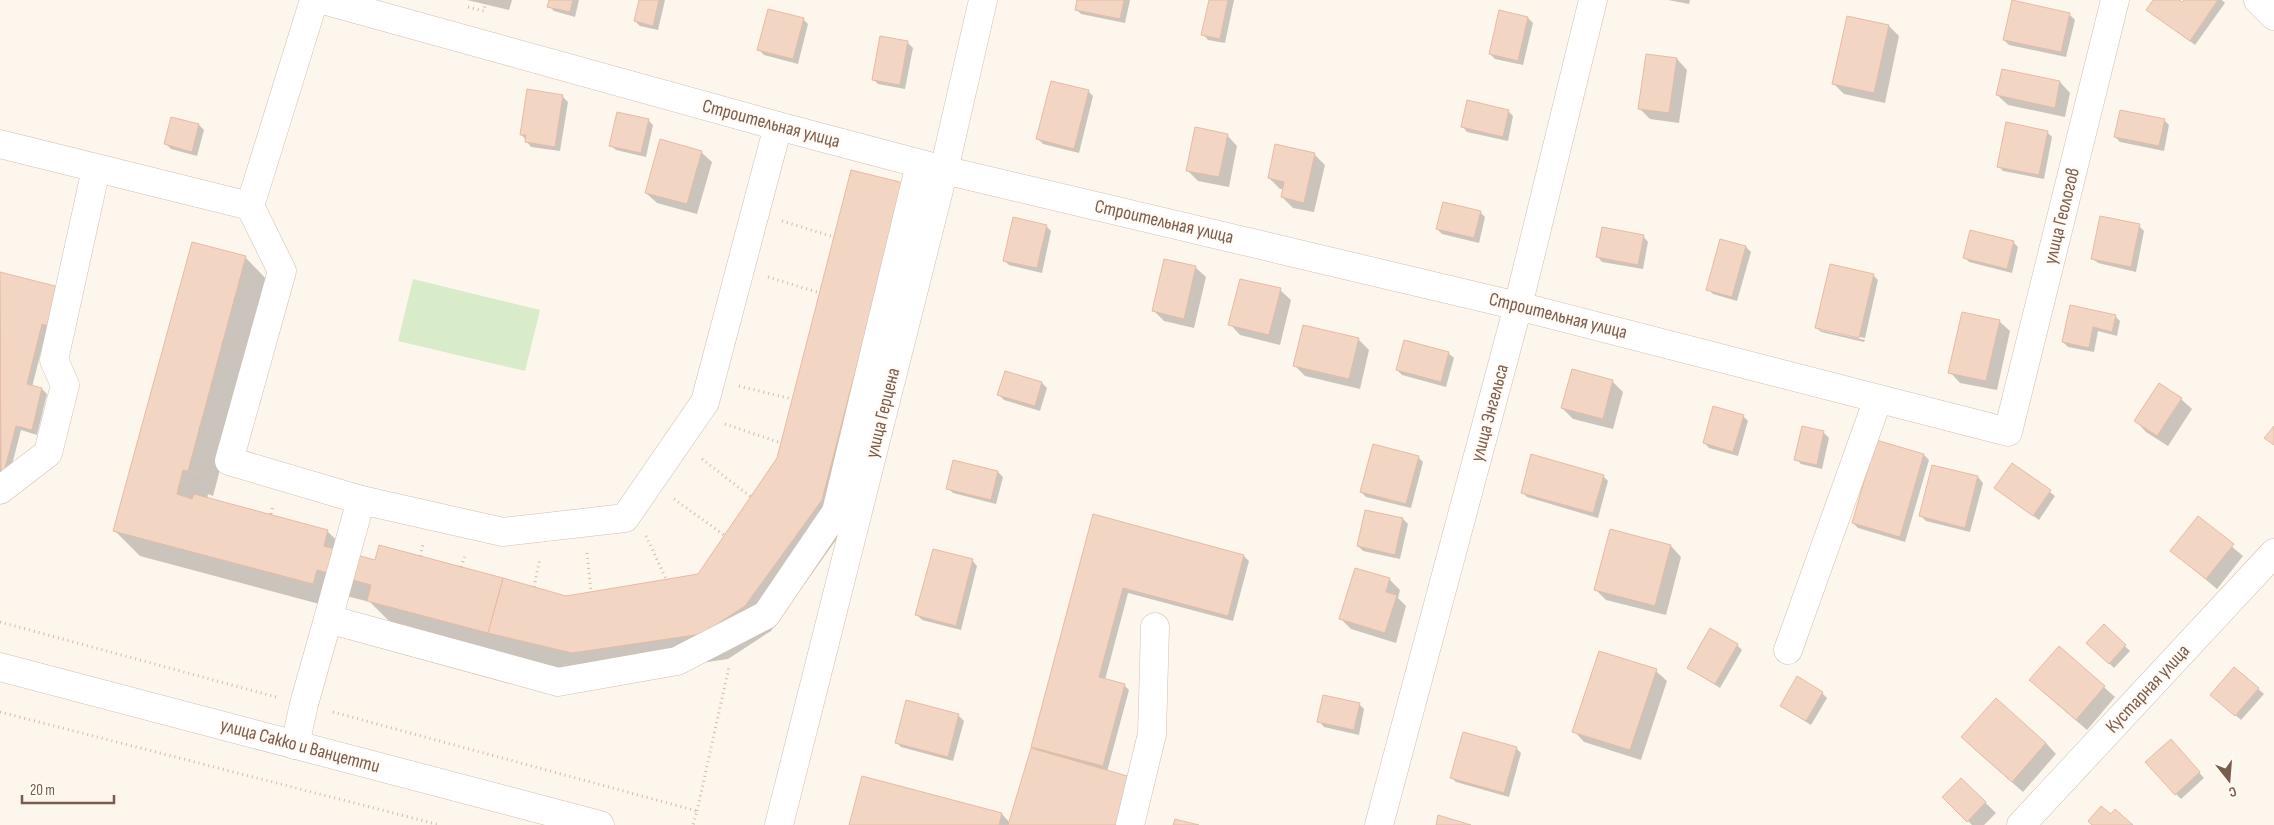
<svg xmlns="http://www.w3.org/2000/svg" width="2274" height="825" font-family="'Sofia Sans Condensed',sans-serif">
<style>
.green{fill:#d8ecc9}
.shadow{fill:#0003}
.building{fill:#f3d5c3;stroke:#e6bba3}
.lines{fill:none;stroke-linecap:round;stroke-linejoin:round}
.minor-casing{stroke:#d1beb0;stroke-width:29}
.path{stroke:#d9b8a5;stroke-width:3;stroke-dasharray:1 4;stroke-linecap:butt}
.minor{stroke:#fff;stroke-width:28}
.labels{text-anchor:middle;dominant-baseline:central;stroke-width:4.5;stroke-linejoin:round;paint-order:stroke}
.street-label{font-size:19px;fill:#7a5c4d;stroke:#fffaf3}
</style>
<rect width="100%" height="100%" fill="#fdf6ec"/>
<polygon class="green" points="413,279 540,310 525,371 398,341"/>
<g class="shadow">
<polygon points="467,0 512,0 509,10"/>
<polygon points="550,0 579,0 575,17 554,11 549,6"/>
<polygon points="640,0 665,0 658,30 640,26 635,21"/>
<polygon points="1078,0 1130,0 1125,23 1081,14 1076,9"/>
<polygon points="1210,0 1234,0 1225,43 1208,40 1203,34"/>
<polygon points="1668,0 1690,0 1689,4"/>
<polygon points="2154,0 2177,0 2182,4 2185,0 2222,0 2225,3 2195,45 2148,10"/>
<polygon points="2070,15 2075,20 2066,57 2009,45 2004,40"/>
<polygon points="1528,18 1533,23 1523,65 1495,59 1490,54"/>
<polygon points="803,19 808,24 798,64 764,55 759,50"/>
<polygon points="1889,26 1899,36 1885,103 1844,94 1833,83"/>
<polygon points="881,38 908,43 913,48 905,89 878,84 873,79"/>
<polygon points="1677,59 1687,70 1679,123 1650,119 1640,109"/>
<polygon points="2060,82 2070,93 2065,117 2008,105 1997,95"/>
<polygon points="528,91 563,97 568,102 560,151 531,147 521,134"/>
<polygon points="1088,91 1093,96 1079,153 1043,144 1038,139"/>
<polygon points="1508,111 1513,116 1508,141 1467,132 1462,126"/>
<polygon points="648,120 653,125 646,157 616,150 610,145"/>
<polygon points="2164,120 2169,125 2164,151 2120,142 2115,137"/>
<polygon points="199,125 204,130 197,156 171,149 166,144"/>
<polygon points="2047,132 2052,137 2044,179 2003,171 1998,166"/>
<polygon points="1227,135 1237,146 1229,187 1198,181 1188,171"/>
<polygon points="701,152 712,162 697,214 657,203 646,193"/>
<polygon points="1314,154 1325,165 1314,212 1293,208 1282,197 1284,189 1280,189 1269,178"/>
<polygon points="903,184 846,526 771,631 728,659 598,678 394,626 370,602 342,595 338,609 140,556 115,531 245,257 270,283 213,496 208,494 207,499 327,531 352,555 376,562 566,597 699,575 779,458"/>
<polygon points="1480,212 1485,217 1479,243 1442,234 1437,229"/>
<polygon points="1046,226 1051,231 1042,273 1009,265 1004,260"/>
<polygon points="2139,226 2144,231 2136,272 2098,263 2092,258"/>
<polygon points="1643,236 1648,242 1643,269 1602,262 1597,256"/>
<polygon points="2013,242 2018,247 2012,273 1969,262 1964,257"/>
<polygon points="1746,247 1751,252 1737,301 1713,294 1708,289"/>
<polygon points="1195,267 1206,277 1194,328 1164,321 1154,311"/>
<polygon points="0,274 58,288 54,330 47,328 32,387 42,389 47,394 37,435 21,430 6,488 0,487"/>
<polygon points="1873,275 1878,280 1865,338 1820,328 1820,330 1865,340 1864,342 1821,332 1816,327"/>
<polygon points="1280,290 1291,300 1280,345 1240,335 1230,324"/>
<polygon points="2115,316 2120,321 2117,336 2098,331 2094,352 2068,347 2063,342"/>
<polygon points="1999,321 2010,331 1997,390 1960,383 1950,372"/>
<polygon points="1358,339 1369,350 1360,389 1305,376 1294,365"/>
<polygon points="1448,353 1454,358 1446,387 1402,375 1397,370"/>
<polygon points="1005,372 1042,383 1047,388 1040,411 1004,400 999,395"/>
<polygon points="1612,381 1623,392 1613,429 1573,419 1562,408"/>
<polygon points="2181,399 2192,409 2168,446 2146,432 2136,421"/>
<polygon points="1743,416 1748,421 1738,456 1709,448 1704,442"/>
<polygon points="1823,432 1829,438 1822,469 1801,464 1796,459"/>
<polygon points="1877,442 1924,455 1929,460 1905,542 1858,528 1853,523"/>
<polygon points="1418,457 1423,462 1411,508 1366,497 1361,492"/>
<polygon points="2013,464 2055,496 2039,520 2001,493"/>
<polygon points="1933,466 1978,477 1983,483 1970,532 1926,521 1921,516"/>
<polygon points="998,472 1003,477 996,504 953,493 948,488"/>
<polygon points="1603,476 1608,481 1598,518 1527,497 1522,492"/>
<polygon points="1094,516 1244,556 1249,561 1233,621 1128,593 1105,680 1124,685 1129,690 1107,772 1133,825 850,825 1002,814 1010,823 1038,752 1033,746"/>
<polygon points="2198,518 2243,556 2217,589 2172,551"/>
<polygon points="1403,519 1408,524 1400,559 1363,551 1358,546"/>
<polygon points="1671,546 1681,557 1666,615 1606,600 1595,589"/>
<polygon points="972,560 977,566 961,630 922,620 917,615"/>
<polygon points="1356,569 1390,580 1400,590 1398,598 1406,606 1396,643 1351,629 1341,619"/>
<polygon points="2104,626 2130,651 2114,668 2088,643"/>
<polygon points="1737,645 1742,650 1720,688 1689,668"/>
<polygon points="2059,647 2115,697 2087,730 2041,690"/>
<polygon points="2235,669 2264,694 2241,720 2217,699"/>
<polygon points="1656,671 1667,681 1641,760 1584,742 1574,731"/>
<polygon points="1822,693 1827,698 1811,725 1781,706"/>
<polygon points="907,702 959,716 964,721 953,761 901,747 896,742"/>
<polygon points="1359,704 1364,709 1359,735 1324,727 1319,721"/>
<polygon points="2046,743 2056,754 2023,792 1973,748"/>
<polygon points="2175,746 2204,778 2181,799 2176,794"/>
<polygon points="1516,748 1521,753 1509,797 1456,782 1451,777"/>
<polygon points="1961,779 1996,813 1984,825 1972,825 1944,797"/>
</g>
<g class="building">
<polygon points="549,0 573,0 570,12 547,7"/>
<polygon points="639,0 659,0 653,26 634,21"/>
<polygon points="1077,0 1124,0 1120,19 1075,10"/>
<polygon points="1209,0 1228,0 1220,39 1201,35"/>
<polygon points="2012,0 2070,13 2061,52 2003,40"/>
<polygon points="2153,0 2179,0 2182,2 2184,0 2218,0 2190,41 2146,10"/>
<polygon points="768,9 804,18 793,59 757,50"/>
<polygon points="1499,10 1528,17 1518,61 1489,54"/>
<polygon points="1847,16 1889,25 1874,93 1832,84"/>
<polygon points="880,36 908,41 900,85 872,80"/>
<polygon points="1646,54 1677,58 1669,113 1638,109"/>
<polygon points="2002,69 2060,81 2055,108 1996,95"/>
<polygon points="1051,81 1089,90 1074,149 1036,139"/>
<polygon points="527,89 563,95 555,147 525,142 526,135 520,135"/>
<polygon points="1467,100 1509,110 1503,137 1461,127"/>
<polygon points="2120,110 2165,119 2159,146 2114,137"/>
<polygon points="617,112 649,119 641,153 609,146"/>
<polygon points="171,117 199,124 192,152 164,144"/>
<polygon points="2006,122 2048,131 2039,175 1997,167"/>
<polygon points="1195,127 1228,134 1219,177 1186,171"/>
<polygon points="660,139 702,151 687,204 645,193"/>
<polygon points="1275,144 1315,153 1304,203 1281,197 1284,182 1268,178"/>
<polygon points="851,170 904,183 822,500 745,606 702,634 572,653 488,633 503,578 566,596 698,574 777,458"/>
<polygon points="1443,202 1481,211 1474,238 1436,229"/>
<polygon points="2100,216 2140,224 2131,267 2091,259"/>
<polygon points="1013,217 1047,225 1037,268 1003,261"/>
<polygon points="1602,227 1644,235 1638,265 1596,257"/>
<polygon points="1970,230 2014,241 2007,269 1963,258"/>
<polygon points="1720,239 1746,246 1732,297 1706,290"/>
<polygon points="192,242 246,256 188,471 183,470 177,494 192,499 194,494 328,530 324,546 375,560 379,545 503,578 488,633 367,601 371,585 317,570 313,584 113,531"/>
<polygon points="1164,259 1196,266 1184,319 1152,311"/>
<polygon points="1830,264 1874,274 1859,338 1815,328"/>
<polygon points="0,272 59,287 49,326 42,324 27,384 42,388 32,430 16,426 1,484"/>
<polygon points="1240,279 1281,288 1269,335 1228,325"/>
<polygon points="2070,305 2116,315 2112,332 2093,327 2089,348 2062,342"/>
<polygon points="1962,312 2000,320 1986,381 1948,373"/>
<polygon points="1303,325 1359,338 1349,379 1293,366"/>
<polygon points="1404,340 1449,352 1441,382 1396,370"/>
<polygon points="1572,369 1613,380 1603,419 1561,408"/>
<polygon points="1005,371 1042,382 1035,406 997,395"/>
<polygon points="2159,383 2182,398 2157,436 2134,421"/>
<polygon points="1713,406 1744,415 1733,452 1703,443"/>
<polygon points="1802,426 1824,431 1817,465 1794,460"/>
<polygon points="2274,426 2274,445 2264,438"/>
<polygon points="1876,440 1924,454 1900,537 1852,523"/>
<polygon points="1373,444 1419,456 1406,504 1360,492"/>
<polygon points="1531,454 1604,475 1593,513 1521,493"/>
<polygon points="953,460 998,471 991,500 946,489"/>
<polygon points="2012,463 2051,490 2033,516 1994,488"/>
<polygon points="1932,465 1978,476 1965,528 1919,516"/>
<polygon points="1365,510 1403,518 1395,555 1357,546"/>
<polygon points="1093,514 1244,555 1228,616 1123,588 1099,677 1125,684 1103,766 1031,747"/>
<polygon points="2198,516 2234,544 2206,579 2170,551"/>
<polygon points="1610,529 1671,545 1655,606 1594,590"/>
<polygon points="933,549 973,559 956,626 915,615"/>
<polygon points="1355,568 1390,578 1386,592 1397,595 1385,633 1339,619"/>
<polygon points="2104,624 2126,645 2109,664 2086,643"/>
<polygon points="1710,628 1738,644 1715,684 1687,668"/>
<polygon points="2059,646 2105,686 2076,720 2029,680"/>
<polygon points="1599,651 1657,669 1630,750 1572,732"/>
<polygon points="2234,667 2259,688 2235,716 2210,695"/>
<polygon points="1797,676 1823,692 1806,721 1780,706"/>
<polygon points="1323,695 1360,703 1354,730 1317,722"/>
<polygon points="1996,698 2046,743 2012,782 1961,737"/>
<polygon points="906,700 959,714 948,757 895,743"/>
<polygon points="1463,732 1517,747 1504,793 1450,778"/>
<polygon points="2171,739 2200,772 2175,795 2145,762"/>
<polygon points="1031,748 1134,778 1120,825 1008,825"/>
<polygon points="862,776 1002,813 999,825 849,825"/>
<polygon points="1961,778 1986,802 1967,822 1942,797"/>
<polygon points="2101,806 2111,814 2115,809 2133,825 2092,825 2088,821"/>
<polygon points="1438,815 1471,825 1436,825"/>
<polygon points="1175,819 1199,825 1173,825"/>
</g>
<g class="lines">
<g class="minor-casing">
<g id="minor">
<polyline points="323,0 778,126 944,170 1518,306 2008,432 2115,0"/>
<polyline points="2258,0 2274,16"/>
<polyline points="0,144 250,206 282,271 229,461 361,500"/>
<polyline points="250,206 314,0"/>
<polyline points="0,490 48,453 65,385 54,360 96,169"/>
<polyline points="328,619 361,500 503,532 625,518 705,402 778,126"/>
<polyline points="1788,650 1878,399"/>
<polyline points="0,667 600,825"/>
<polyline points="295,745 304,704 328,619 558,682 677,661 766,615 836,512 920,164"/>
<polyline points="779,825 944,170 983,0"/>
<polyline points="1130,825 1152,734 1155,627"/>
<polyline points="1379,825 1518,306 1593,0"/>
<polyline points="2021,825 2274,553"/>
</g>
</g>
<g class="path">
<polyline points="468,7 484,11 486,0"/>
<polyline points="782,221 834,237"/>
<polyline points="768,277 820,293"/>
<polyline points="234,299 243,301"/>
<polyline points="222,342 232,345"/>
<polyline points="211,385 220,388"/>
<polyline points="739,386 792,399"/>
<polyline points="725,424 781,443"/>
<polyline points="199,428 209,430"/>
<polyline points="702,459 751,497"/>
<polyline points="179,487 205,474"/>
<polyline points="674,499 724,535"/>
<polyline points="271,514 273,505"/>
<polyline points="646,536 666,579"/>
<polyline points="587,553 591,592"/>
<polyline points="420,556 423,545"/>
<polyline points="461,567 466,553"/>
<polyline points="534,587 540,558"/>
<polyline points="0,622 276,697"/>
<polyline points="0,712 440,825"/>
<polyline points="333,712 697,811 693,825"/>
<polyline points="697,811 729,667"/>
</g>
<use href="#minor" class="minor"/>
</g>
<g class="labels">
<g class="street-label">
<text transform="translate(771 124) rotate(15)">Строительная улица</text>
<text transform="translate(2062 216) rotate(-76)">улица Геологов</text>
<text transform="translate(1164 222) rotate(13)">Строительная улица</text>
<text transform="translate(1558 316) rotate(14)">Строительная улица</text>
<text transform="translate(883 413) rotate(-76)">улица Герцена</text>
<text transform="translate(1490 413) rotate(-75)">улица Энгельса</text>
<text transform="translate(2148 689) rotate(-47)">Кустарная улица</text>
<text transform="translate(300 746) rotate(15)">улица Сакко и Ванцетти</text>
</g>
</g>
<g transform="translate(2229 780) rotate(163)" stroke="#fffaf3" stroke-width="4" paint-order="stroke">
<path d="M0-4L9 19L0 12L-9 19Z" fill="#7a5c4d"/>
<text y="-8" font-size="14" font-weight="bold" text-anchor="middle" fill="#7a5c4d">С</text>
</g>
<path d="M22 795v8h92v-8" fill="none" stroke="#7a5c4d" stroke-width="2.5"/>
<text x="30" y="795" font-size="15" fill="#7a5c4d" stroke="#fffaf3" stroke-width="4" paint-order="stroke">20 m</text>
</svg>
